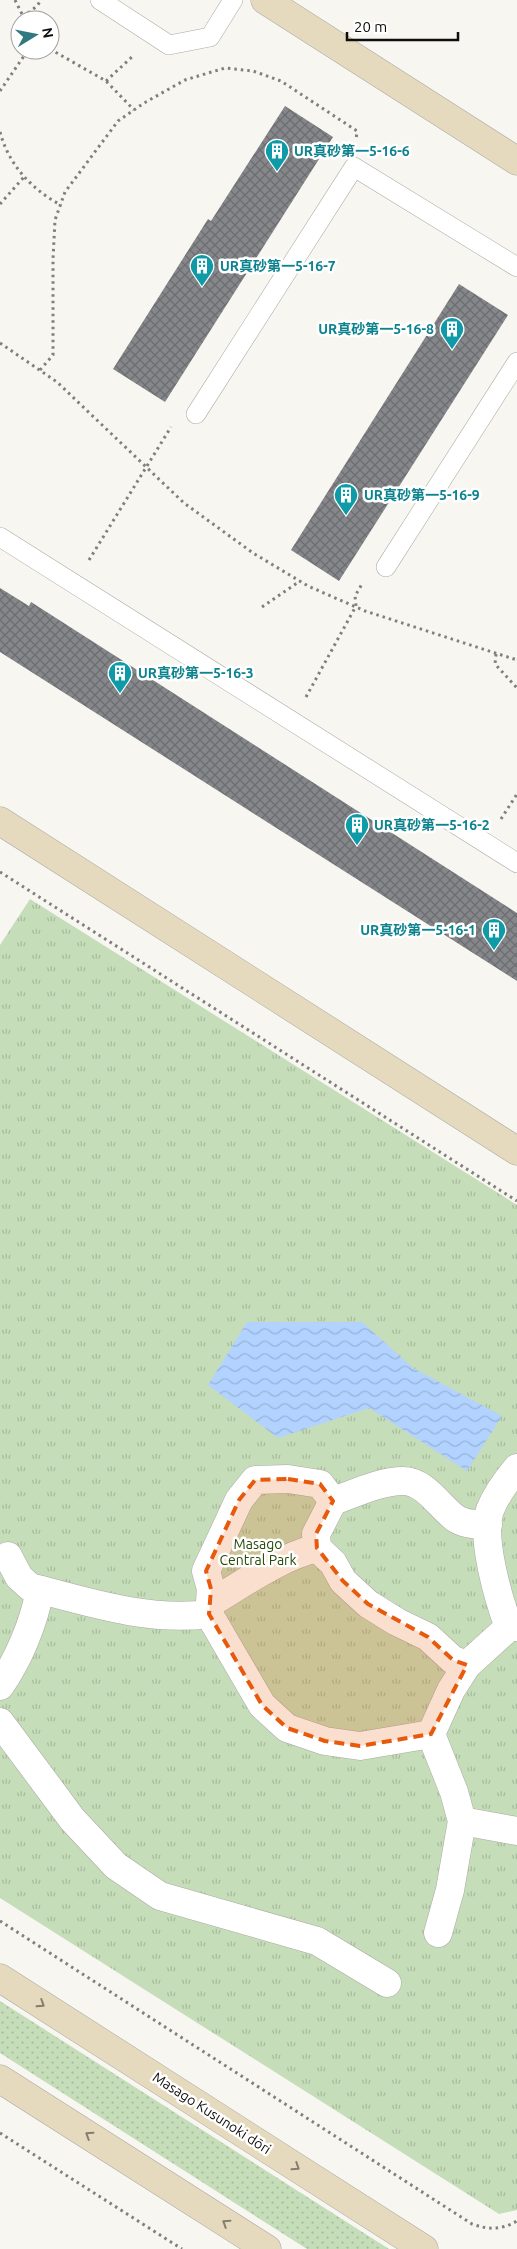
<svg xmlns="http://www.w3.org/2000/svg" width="517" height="2249" font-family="Ubuntu,'Noto Sans JP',sans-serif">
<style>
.grass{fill:url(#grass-dots)}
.park{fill:url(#park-tufts)}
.water{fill:url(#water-waves)}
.building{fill:url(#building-cross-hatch)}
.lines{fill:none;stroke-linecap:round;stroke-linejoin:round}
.lane-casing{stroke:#abaaa5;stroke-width:20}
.street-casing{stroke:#abaaa5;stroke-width:29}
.secondary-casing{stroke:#abaaa5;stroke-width:29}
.path{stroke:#807f7c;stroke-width:3;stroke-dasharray:2.5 4;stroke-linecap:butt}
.lane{stroke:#fff;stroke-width:19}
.street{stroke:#fff;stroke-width:28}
.secondary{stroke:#e5dabe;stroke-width:28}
.oneway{stroke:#847e6e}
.marked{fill:#e8590c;fill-opacity:0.2;stroke:#e8590c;stroke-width:4;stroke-dasharray:10 6;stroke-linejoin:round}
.labels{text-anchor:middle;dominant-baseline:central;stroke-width:5;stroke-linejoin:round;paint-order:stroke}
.culture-label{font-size:14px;font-weight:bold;fill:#0d838f;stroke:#fff;text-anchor:start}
.park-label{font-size:14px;fill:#254a06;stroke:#fff}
.street-label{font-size:14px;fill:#0e0e0c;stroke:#fff}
</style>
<defs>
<pattern id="grass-dots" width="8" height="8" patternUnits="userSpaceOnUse" patternTransform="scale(1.25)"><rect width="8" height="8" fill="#c5ddb8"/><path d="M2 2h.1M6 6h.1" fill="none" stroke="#a8bc9d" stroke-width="1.8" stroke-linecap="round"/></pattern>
<pattern id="park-tufts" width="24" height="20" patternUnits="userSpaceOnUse" patternTransform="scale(1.25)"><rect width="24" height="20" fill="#c5ddb8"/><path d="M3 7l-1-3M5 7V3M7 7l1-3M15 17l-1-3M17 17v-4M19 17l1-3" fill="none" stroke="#a8bc9d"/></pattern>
<pattern id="water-waves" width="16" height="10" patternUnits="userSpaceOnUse" patternTransform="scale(1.25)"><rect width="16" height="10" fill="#b2d2ff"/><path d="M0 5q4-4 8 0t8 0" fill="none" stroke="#98b3d9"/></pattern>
<pattern id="building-cross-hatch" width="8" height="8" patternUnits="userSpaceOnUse" patternTransform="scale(1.25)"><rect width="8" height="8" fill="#86878b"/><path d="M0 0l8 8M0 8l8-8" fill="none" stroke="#6c6d70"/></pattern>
</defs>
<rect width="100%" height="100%" fill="#f7f6f1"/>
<polygon class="grass" points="0,2001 389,2249 307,2249 0,2053"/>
<polygon class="park" points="30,899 517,1205 517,2210 499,2214 0,1898 0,945"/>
<polygon class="water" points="247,1322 362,1322 413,1368 502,1416 467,1471 369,1408 278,1438 208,1385"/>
<g class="building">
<polygon points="285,106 333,137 165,402 113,369 208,219 211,221"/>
<polygon points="459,284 508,315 339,581 291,550"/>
<polygon points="0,588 29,606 31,602 517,913 517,981 0,652"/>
</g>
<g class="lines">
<g class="lane-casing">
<g id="lane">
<polyline points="100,0 169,45 210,37 233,0"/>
<polyline points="196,414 354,167 517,267"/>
<polyline points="0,537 517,863"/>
<polyline points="386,567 517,362"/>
</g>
</g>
<g class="street-casing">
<g id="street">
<polyline points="333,1501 316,1534 317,1548 333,1563 343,1581 368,1604 397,1622 428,1637 453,1660 467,1665"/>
<path d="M8 1556 19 1577 30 1587C88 1602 148 1622 209 1614L262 1705 287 1728 325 1741 360 1746 431 1734"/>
<path d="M212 1602C246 1582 278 1558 317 1548"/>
<path d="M209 1614 211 1589 206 1571 239 1500 255 1480 288 1479 320 1484 333 1501C354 1494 380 1481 403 1481 425 1481 439 1506 455 1518 465 1525 477 1524 488 1525"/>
<path d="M509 1627C499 1601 480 1537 490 1510 496 1495 506 1481 517 1468"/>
<path d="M0 1686C19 1659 34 1622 40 1590"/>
<polyline points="0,1722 72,1819 116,1866 160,1896 317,1941 387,1983"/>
<polyline points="462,1821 517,1831"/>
<polyline points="438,1933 450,1890 462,1821 454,1792 431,1734 451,1690 467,1665 509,1627 517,1627"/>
</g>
</g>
<g class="secondary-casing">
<g id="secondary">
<polyline points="265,0 517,161"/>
<polyline points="0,821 517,1151"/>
<polyline points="0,1978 424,2249"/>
<polyline points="0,2079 267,2249"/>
</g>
</g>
<g class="path">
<polyline points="15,0 25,20"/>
<polyline points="23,17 37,6 41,0"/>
<polyline points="50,49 106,81 134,110"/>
<polyline points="106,81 133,56"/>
<polyline points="0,91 28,50"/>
<path d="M0 132C9 165 31 189 61 205"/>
<polyline points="0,204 24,177"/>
<polyline points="0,343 57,382 184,503 253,553 308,586 365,611 517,660"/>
<polyline points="40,370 53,355 53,259 55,220 65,192 118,121 144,103 185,80 225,68 253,71 281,81 357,131 356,140"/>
<polyline points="89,560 171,427"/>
<polyline points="262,607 300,581"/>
<polyline points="496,654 495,664 517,688"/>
<polyline points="306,697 356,606 355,596 362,584"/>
<polyline points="501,819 517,794"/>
<polyline points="0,872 517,1201"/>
<path d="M0 1921 472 2224C488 2230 502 2230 517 2221"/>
<polyline points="0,2133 182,2249"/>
</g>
<use href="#lane" class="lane"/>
<use href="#street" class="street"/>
<use href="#secondary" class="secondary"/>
</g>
<defs><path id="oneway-chevron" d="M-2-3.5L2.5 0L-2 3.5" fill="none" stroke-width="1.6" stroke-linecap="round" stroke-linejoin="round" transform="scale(1.25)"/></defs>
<g class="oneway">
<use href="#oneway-chevron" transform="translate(41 2004) rotate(33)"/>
<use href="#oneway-chevron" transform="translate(89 2135) rotate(-147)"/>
<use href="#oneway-chevron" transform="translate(296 2167) rotate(33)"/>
<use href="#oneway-chevron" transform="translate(226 2223) rotate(-147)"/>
</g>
<path class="marked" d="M288 1479 320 1484 333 1501 316 1534 317 1548 343 1581 368 1604 428 1637 453 1660 467 1665 431 1734 360 1746 325 1741 287 1728 262 1705 209 1614 211 1589 206 1571 239 1500 255 1480Z"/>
<defs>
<g id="building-pin" transform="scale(1.25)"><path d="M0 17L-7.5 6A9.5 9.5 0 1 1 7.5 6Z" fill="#0f9aa8" stroke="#fff"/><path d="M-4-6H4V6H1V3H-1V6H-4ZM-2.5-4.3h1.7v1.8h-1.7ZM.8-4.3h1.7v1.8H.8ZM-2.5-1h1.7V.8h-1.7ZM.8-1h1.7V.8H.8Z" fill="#fff"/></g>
</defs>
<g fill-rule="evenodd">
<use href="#building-pin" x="277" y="151"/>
<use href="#building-pin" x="202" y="266"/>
<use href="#building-pin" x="452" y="329"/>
<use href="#building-pin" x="346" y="495"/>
<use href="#building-pin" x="120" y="673"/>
<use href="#building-pin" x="357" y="825"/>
<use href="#building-pin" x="494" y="930"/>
</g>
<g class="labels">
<g class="culture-label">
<text x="294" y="151">UR真砂第一5-16-6</text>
<text x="220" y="266">UR真砂第一5-16-7</text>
<text x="434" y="329" text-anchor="end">UR真砂第一5-16-8</text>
<text x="364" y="495">UR真砂第一5-16-9</text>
<text x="138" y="673">UR真砂第一5-16-3</text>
<text x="374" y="825">UR真砂第一5-16-2</text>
<text x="476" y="930" text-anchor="end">UR真砂第一5-16-1</text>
</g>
<g class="park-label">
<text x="258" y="1544">Masago<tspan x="258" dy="16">Central Park</tspan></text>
</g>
<g class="street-label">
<text transform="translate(212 2113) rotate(33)">Masago Kusunoki dōri</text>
</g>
</g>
<g transform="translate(35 35) rotate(80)"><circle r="24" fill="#ffffff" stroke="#9f9f9e"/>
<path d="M0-4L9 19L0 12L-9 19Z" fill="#30797f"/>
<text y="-8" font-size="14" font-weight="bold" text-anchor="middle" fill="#0e0e0c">N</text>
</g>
<path d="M347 32v8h111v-8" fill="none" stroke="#0e0e0c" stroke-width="2.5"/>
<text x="354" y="32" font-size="15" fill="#0e0e0c" stroke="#ffffff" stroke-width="4" paint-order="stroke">20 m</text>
</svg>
